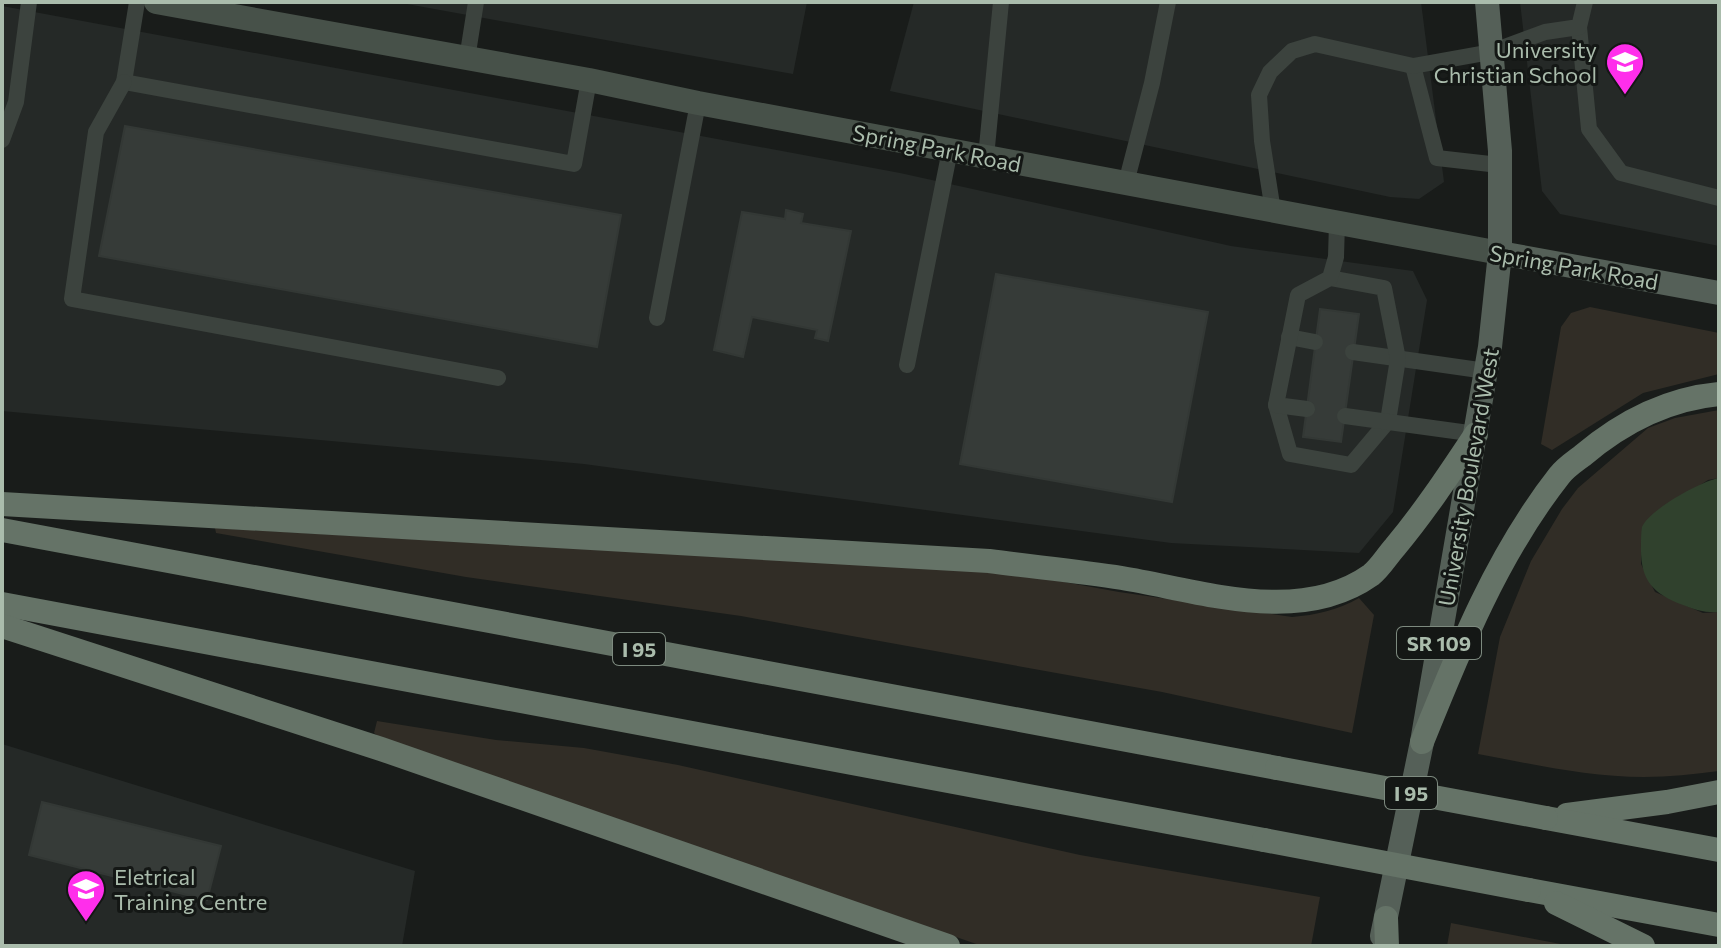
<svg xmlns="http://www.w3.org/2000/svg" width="1721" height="948" font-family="Commissioner,sans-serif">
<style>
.built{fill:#252927}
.green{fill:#312d26}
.water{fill:#30412d}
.building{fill:#363b38;stroke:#333835;stroke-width:2}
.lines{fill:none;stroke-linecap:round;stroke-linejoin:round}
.lane{stroke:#3c433e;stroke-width:16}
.secondary{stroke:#475149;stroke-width:24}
.primary{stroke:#556058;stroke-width:24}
.highway{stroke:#657367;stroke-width:24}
.highway-bridge{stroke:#657367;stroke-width:24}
.labels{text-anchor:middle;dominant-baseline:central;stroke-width:6;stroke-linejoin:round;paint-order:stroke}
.shield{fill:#141715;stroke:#7d8a7f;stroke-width:2}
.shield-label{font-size:20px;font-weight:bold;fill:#aabcac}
.poi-label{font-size:22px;fill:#aabcac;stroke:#141715;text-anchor:end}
.street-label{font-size:22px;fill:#aabcac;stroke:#141715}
</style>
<rect width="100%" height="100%" fill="#191c1a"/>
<g class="built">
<polygon points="396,2 807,2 793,74"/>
<polygon points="914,2 1421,2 1444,182 1419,199 1390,197 890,91"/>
<polygon points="1520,2 1719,2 1719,246 1560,214 1542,191"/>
<polygon points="2,6 900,173 1231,246 1413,271 1427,300 1393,512 1359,553 1171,543 584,464 2,411"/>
<polygon points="2,744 415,871 402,946 2,946"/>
</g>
<g class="green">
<polygon points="1590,307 1719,333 1719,374 1643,393 1552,450 1541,444 1561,327 1571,313"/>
<path d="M1719 410V478L1708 480 1668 506 1641 544V564L1655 592 1703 613 1719 612V771C1694 774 1669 777 1644 777 1588 777 1532 764 1478 754L1500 637 1531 561 1562 509 1578 488 1648 428 1675 418Z"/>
<path d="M215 528 1014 573 1119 592 1292 617C1316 615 1338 610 1359 598L1374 615 1352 733 1162 692 741 616 466 577 216 533Z"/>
<polygon points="377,721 496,740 584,748 678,765 1080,855 1320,897 1311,946 982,946 378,736 374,733"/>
<polygon points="1451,923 1571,946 1447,946"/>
</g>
<path class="water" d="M1719 478V612C1705 613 1696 610 1683 605 1652 593 1640 580 1641 545 1641 540 1641 532 1642 527 1649 510 1701 481 1719 478Z"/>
<g class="building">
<polygon points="125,126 621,215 597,347 99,256"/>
<polygon points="786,210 803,214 801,223 851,231 828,341 815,338 817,330 752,317 743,357 714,350 742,212 785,219"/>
<polygon points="996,274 1208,312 1172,502 960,464"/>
<polygon points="1320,309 1359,314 1341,442 1303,437"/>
<polygon points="42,802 221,846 207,900 29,855"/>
</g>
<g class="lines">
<g class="lane">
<polyline points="137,2 124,82 574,164 589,80"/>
<polyline points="1579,27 1589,129 1621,173 1719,198"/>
<polyline points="467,59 476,2"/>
<polyline points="1413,66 1437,158 1499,165"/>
<polyline points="124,82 96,132 72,299 498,378"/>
<polyline points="2,140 16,102 29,2"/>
<polyline points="986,157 1001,2"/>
<polyline points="1126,183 1152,83 1168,2"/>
<polyline points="1273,211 1262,141 1259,95 1270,72 1292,51 1315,44 1413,66 1491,52 1545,32 1579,27 1585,2"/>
<polyline points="657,318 698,103"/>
<polyline points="1289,337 1315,342"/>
<polyline points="1353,352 1486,371"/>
<polyline points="907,365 950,150"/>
<polyline points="1276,405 1290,454 1351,465 1388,421 1398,359 1384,288 1330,278"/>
<polyline points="1307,409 1276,405 1298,295 1330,278 1336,257 1337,223"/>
<polyline points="1345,416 1476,434"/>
</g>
<polyline class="secondary" points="156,2 589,80 698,103 1500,253"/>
<g class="primary">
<polyline points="1500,253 1719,293"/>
<polyline points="1382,936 1422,742 1490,347 1500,253 1500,151 1487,2"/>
</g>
<g class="highway">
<path d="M2 504 989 561C1034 567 1078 571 1122 578 1201 591 1299 626 1371 575 1380 568 1387 556 1395 547 1425 511 1450 473 1476 434"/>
<polyline points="2,530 1277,768"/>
<polyline points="2,604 1264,840"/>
<polyline points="2,626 381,749 948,946"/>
<path d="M1422 742C1459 650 1497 555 1559 476 1565 468 1574 462 1582 456 1622 422 1666 399 1719 394"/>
<polyline points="1567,815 1667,802 1719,792"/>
<polyline points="1546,818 1719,850"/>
<polyline points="1529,890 1719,925"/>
<polyline points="1556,903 1643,946"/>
<polyline points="1386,918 1387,946"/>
</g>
<g class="highway-bridge">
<polyline points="1277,768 1546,818"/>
<polyline points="1264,840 1529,890"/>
</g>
</g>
<defs>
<g id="school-pin" transform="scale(2)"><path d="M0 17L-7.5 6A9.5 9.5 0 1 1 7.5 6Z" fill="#ff2eeb" stroke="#141715"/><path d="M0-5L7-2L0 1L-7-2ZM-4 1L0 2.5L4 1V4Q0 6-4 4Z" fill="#fff"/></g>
</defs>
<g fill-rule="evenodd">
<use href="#school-pin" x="1625" y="62"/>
<use href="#school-pin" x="86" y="889"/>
</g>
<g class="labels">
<g class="shield">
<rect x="1397" y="627" width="84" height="32" rx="6"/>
<rect x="613" y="633" width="52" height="32" rx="6"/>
<rect x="1385" y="777" width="52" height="32" rx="6"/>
</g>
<g class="shield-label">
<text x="1439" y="643">SR 109</text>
<text x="639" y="649">I 95</text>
<text x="1411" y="793">I 95</text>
</g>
<g class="poi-label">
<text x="1597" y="49">University<tspan x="1597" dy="25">Christian School</tspan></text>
<text x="114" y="876" text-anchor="start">Eletrical<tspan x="114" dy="25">Training Centre</tspan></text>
</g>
<g class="street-label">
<text transform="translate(937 148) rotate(11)">Spring Park Road</text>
<text transform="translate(1574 267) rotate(10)">Spring Park Road</text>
<text transform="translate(1468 477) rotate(-80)">University Boulevard West</text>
</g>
</g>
<rect width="1721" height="948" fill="none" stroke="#aabcac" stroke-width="8"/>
</svg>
